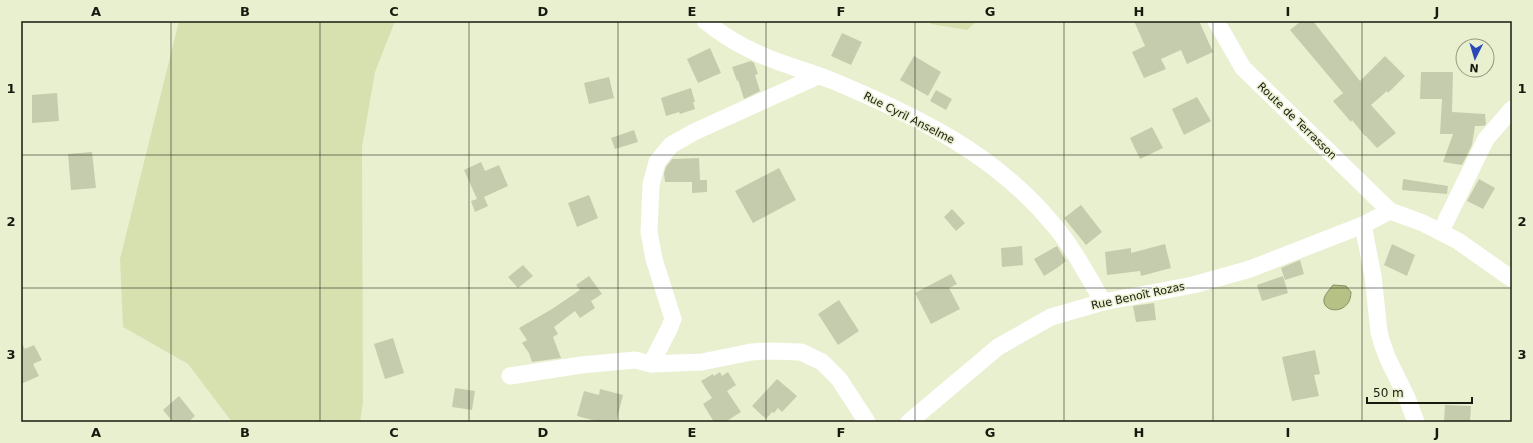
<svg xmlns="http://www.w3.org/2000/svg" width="1533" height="443" font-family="'DejaVu Sans',sans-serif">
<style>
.green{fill:#d7e1b0}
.water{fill:#b5c185;stroke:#868f62}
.building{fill:#c5ccad}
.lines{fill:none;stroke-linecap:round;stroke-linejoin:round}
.minor{stroke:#fff;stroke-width:17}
.grid{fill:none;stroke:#181a0f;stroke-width:1;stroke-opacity:0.55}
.labels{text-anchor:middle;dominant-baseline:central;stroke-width:3;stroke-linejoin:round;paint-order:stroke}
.street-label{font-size:11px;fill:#181a0f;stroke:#e9f0cf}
.neatline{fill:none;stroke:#181a0f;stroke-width:1.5}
.grid-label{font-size:13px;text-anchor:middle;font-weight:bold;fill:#181a0f}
</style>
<rect width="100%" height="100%" fill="#e9f0cf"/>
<g class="green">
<polygon points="179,21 395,21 375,72 362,147 363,403 360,422 232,422 188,364 123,327 120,259"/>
<polygon points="929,21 977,21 967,30 931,24"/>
</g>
<path class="water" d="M1333 285 1346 286 1351 292C1351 315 1322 314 1324 299 1325 294 1330 289 1333 285Z"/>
<g class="building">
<polygon points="1134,21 1199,21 1213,52 1187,64 1181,50 1161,59 1166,69 1144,78 1132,52 1145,46"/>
<polygon points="1301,21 1313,21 1360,81 1385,56 1405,76 1388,93 1387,91 1371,105 1396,133 1377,148 1366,136 1365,136 1352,120 1351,122 1333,101 1343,93 1290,30"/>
<polygon points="842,33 862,42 851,65 831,56"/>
<polygon points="710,48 721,73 698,83 687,59"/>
<polygon points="914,56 941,72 928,96 900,80"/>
<polygon points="751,61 754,63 758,74 755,75 760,91 744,99 738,80 737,81 732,67"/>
<polygon points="1421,72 1453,72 1452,112 1485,114 1486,124 1484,126 1475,126 1472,145 1462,165 1443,162 1453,134 1440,134 1442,99 1420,99"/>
<polygon points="609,77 614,98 589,104 584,83"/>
<polygon points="691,88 695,102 693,102 695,109 680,114 679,112 666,116 661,98"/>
<polygon points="936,90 952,99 946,110 930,101"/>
<polygon points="57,93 59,121 32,123 32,95"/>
<polygon points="1197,97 1211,121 1184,135 1172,109"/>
<polygon points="1152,127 1163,148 1140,159 1130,138"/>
<polygon points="634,130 638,142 615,149 611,138"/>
<polygon points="92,152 96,188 71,190 68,154"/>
<polygon points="699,158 700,180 707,180 707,192 692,193 692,182 665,182 664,173 666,167 672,159"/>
<polygon points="481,162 485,171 499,165 508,186 484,197 488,206 475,212 471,201 477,199 464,170"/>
<polygon points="779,168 796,200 753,223 735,191"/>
<polygon points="1403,179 1448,186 1447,194 1402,190"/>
<polygon points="1479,179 1495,188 1483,209 1467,201"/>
<polygon points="589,195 598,218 577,227 568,203"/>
<polygon points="1081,205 1102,232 1086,245 1064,218"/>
<polygon points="952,209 965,223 956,231 944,217"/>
<polygon points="1165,244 1171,268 1141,276 1140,271 1107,275 1105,252 1131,248 1131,253"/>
<polygon points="1392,244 1415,255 1407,276 1384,265"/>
<polygon points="1022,246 1023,265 1002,267 1001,248"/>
<polygon points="1057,246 1066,261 1057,268 1044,276 1034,259"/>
<polygon points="1300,260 1304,274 1285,280 1281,268"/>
<polygon points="523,265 533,276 518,288 508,277"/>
<polygon points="951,274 957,284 949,288 960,309 931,324 915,293"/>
<polygon points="589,276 602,294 591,301 595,308 580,318 575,311 554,327 558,334 553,337 561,358 532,362 529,353 522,343 527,340 519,328 552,309 580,290 576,285"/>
<polygon points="1283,276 1288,293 1262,301 1257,285"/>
<polygon points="839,300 859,331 838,345 818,314"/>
<polygon points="1154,303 1156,320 1136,322 1133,306"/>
<polygon points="393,338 404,373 385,379 374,344"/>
<polygon points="21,342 25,349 34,345 42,360 33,364 39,376 21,384"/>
<polygon points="1315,350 1320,374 1314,375 1319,396 1292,401 1282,357"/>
<polygon points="720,372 722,376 728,372 736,385 727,391 741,412 725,422 714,422 703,404 712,398 701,381 713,374 714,376"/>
<polygon points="777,379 797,396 782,412 778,408 774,413 772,412 766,419 752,406"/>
<polygon points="455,388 475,391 472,410 452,407"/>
<polygon points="600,389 623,395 616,422 600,422 577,416 584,391 599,395"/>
<polygon points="179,396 195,416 188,422 173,422 163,410"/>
<polygon points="1445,405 1471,406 1470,422 1444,422"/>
</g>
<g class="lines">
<g class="minor">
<path d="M705 21C721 34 741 46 759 54 783 65 809 71 833 81 915 115 995 154 1052 223 1073 247 1087 275 1103 302"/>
<polyline points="1216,21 1243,68 1390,211 1423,223 1458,241 1512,279"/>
<polyline points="1363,225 1373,276 1379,332 1382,343 1388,359 1407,398 1416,422"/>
<polyline points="1441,231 1486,139 1512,109"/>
<polyline points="651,364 669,329 673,319 654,259 649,232 651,185 657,162 671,145 694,132 818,76"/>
<polyline points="510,376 581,365 635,360 651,364 702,362 751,352 770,351 801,352 822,362 839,379 867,422"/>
<polyline points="909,422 998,347 1051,317 1103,302 1193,285 1250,269 1363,225 1390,211"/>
</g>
</g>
<path class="grid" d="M171 21V422M320 21V422M469 21V422M618 21V422M766 21V422M915 21V422M1064 21V422M1213 21V422M1362 21V422M21 155H1512M21 288H1512"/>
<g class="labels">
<g class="street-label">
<text transform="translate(909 118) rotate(27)">Rue Cyril Anselme</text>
<text transform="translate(1297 121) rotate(44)">Route de Terrasson</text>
<text transform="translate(1138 296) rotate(-12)">Rue Benoît Rozas</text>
</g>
</g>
<rect width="1533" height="443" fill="none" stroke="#e9f0cf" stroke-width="44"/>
<g transform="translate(1475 58) rotate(185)"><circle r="19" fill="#e9f0cf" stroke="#959a82"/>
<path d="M0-3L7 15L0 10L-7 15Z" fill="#2b48b8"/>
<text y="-6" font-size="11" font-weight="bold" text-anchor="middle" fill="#181a0f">N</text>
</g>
<path d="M1367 397v6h105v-6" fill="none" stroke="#181a0f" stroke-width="2"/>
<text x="1373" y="397" font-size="12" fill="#181a0f" stroke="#e9f0cf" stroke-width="3" paint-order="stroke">50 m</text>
<rect x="22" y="22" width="1489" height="399" class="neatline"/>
<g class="grid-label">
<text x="96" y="16">A</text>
<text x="245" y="16">B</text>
<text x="394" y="16">C</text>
<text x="543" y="16">D</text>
<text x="692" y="16">E</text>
<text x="841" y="16">F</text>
<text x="990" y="16">G</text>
<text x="1139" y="16">H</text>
<text x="1288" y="16">I</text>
<text x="1437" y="16">J</text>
<text x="11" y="93">1</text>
<text x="1522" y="93">1</text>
<text x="11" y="226">2</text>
<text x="1522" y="226">2</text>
<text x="11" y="359">3</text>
<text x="1522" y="359">3</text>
<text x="96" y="437">A</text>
<text x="245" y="437">B</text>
<text x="394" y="437">C</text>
<text x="543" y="437">D</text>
<text x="692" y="437">E</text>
<text x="841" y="437">F</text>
<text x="990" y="437">G</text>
<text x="1139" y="437">H</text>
<text x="1288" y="437">I</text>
<text x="1437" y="437">J</text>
</g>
</svg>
